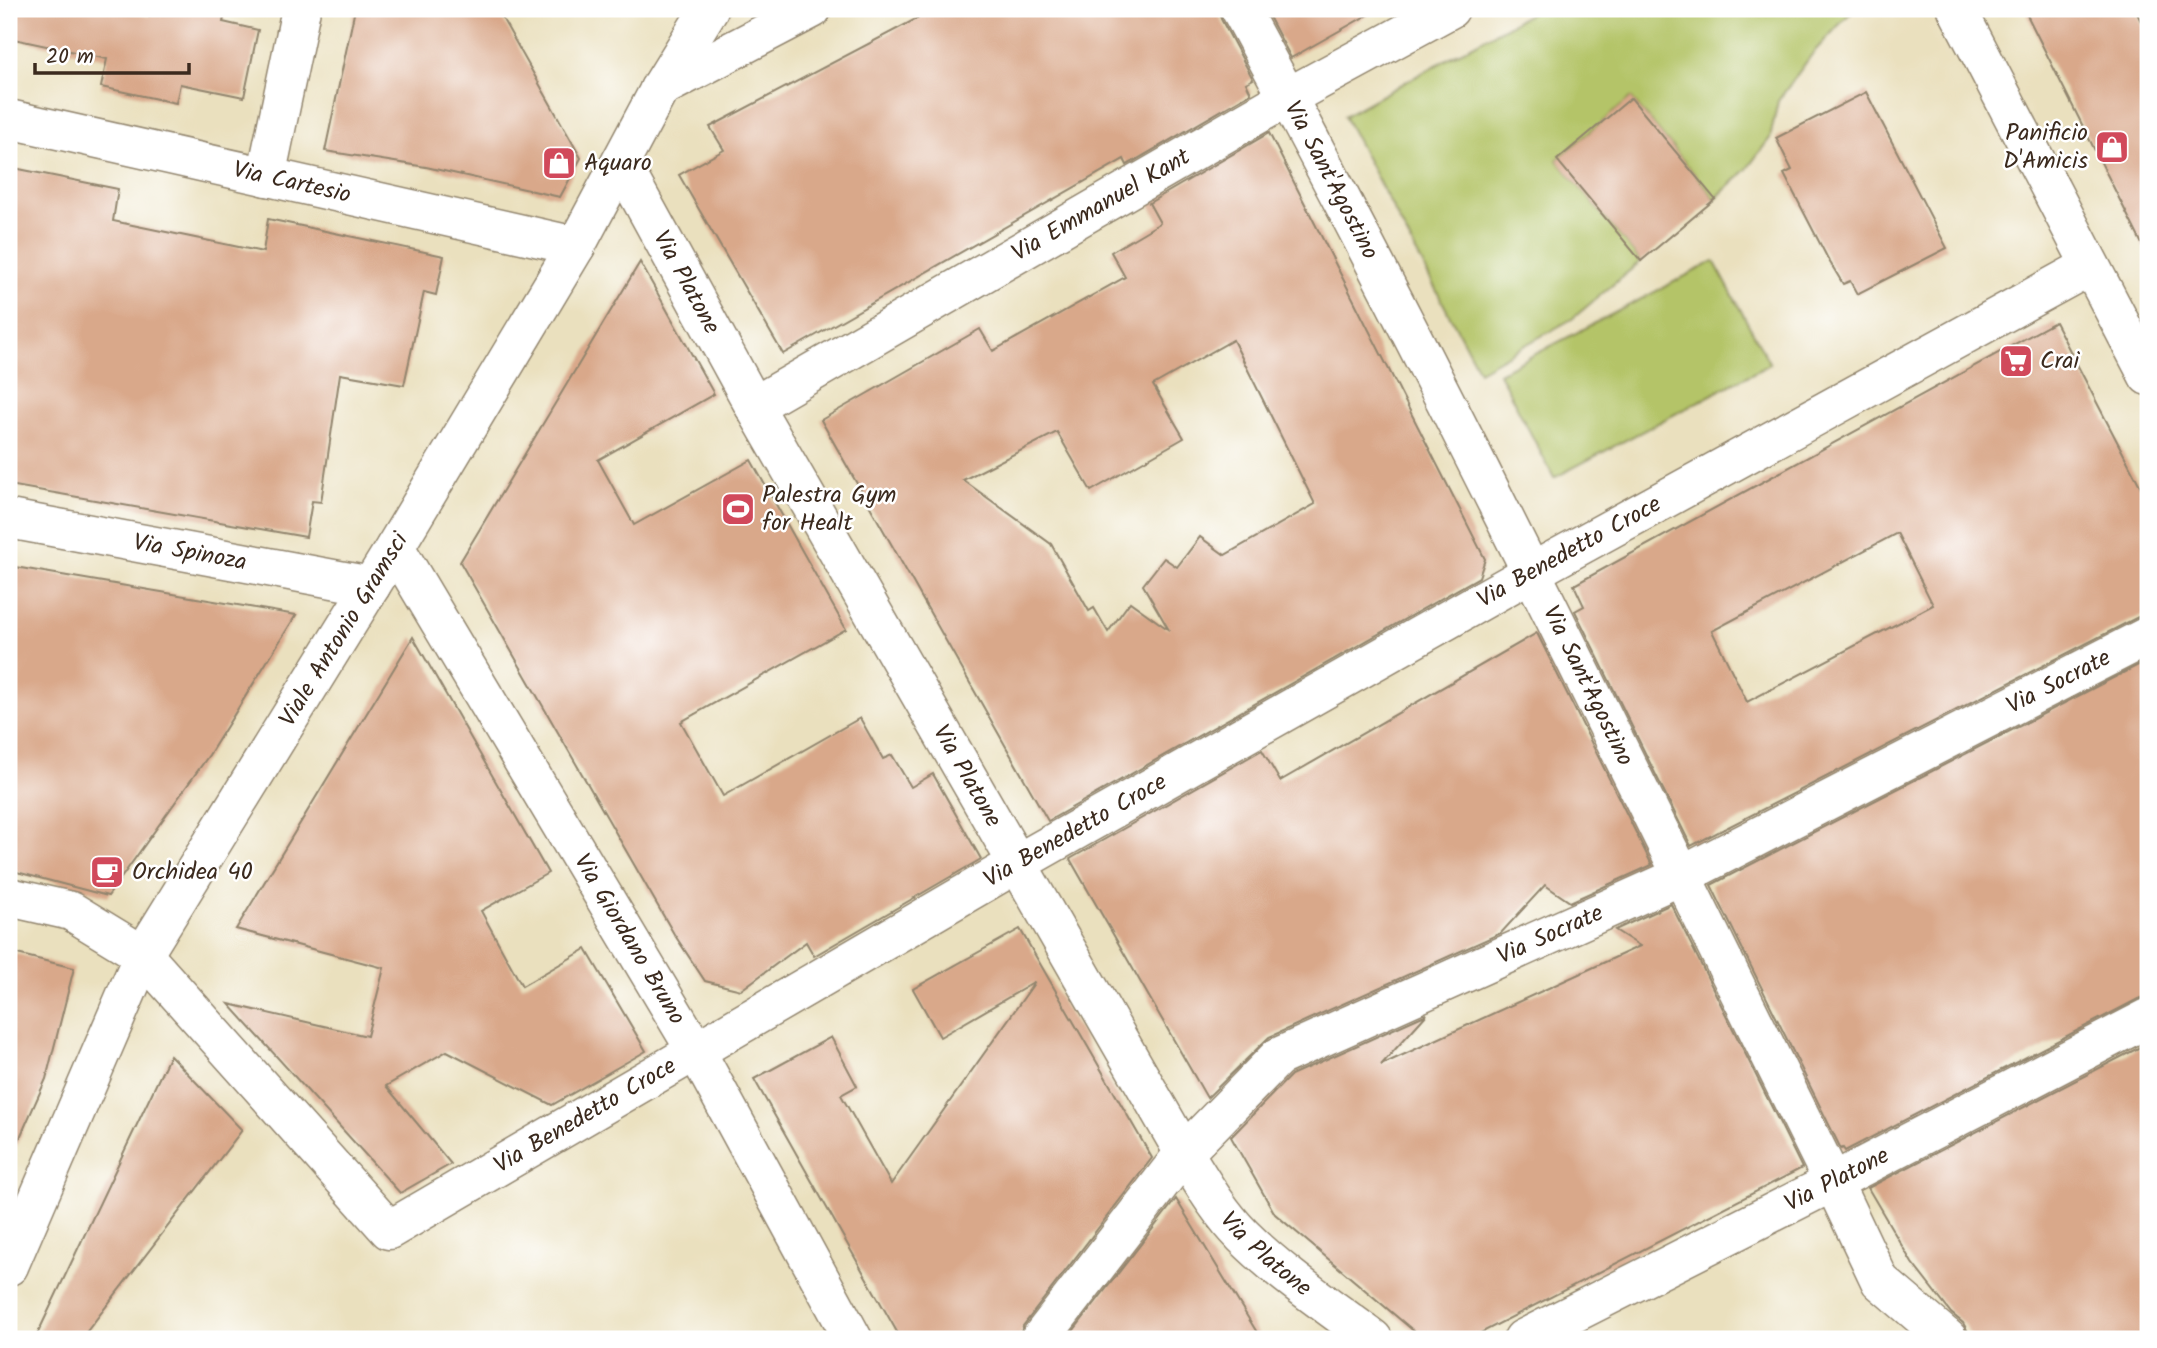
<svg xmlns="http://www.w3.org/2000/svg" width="2157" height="1348" font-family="Kalam,sans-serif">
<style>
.green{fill:#b4c467;stroke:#787742;stroke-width:2}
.building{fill:#d9a88a;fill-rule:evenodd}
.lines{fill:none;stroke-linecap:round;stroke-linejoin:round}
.minor-casing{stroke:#92856e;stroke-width:41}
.minor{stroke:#fff;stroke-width:38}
.labels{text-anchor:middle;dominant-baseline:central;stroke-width:5;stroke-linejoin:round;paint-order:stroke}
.poi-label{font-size:24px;fill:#3b2a1e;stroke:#fff;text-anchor:start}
.street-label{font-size:24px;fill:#3b2a1e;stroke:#fff}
</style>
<rect width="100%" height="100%" fill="#fff"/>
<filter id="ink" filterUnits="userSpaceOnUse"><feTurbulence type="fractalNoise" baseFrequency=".0143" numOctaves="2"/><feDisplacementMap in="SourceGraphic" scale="14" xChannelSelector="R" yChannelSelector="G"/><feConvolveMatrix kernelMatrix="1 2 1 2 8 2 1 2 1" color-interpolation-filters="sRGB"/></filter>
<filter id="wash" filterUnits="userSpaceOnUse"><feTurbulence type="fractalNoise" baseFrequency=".00686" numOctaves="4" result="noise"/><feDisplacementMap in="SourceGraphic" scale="28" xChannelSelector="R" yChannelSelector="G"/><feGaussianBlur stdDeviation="1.57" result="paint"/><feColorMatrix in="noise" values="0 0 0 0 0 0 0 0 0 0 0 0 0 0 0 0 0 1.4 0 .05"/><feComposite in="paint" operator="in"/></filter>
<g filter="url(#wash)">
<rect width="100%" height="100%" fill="#eae0be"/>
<g class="green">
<polygon points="1538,9 1854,9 1813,53 1778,101 1770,138 1746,170 1715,199 1631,98 1557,160 1641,261 1572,319 1479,371 1344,116"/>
<polygon points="1714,261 1770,364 1554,478 1499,373"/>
</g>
<g id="blocks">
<g class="building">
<polygon points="9,9 112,9 149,16 151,9 226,9 223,22 258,30 244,97 180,84 176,103 101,87 107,59 9,38"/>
<polygon points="355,9 497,9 581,158 560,197 426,167 325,151"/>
<polygon points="935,9 1218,9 1221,19 1253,79 1246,83 1251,93 1127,165 1124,159 783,354 679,175 724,150 710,127"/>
<polygon points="1265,9 1378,9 1291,58"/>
<polygon points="2024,9 2135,9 2148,36 2148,256"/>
<polygon points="1866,92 1947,248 1857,294 1850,281 1843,284 1828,259 1784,174 1792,170 1776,138"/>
<polygon points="1631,98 1715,199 1641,261 1557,160"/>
<path d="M1269 133 1485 559 1479 577 1048 821 821 420 980 329 993 351 1125 277 1111 252 1160 223 1149 203ZM1233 340 1315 504 1225 555 1200 537 1177 567 1164 558 1143 585 1169 630 1130 602 1108 632 1094 608 1089 611 1051 544 963 480 1057 432 1091 491 1184 438 1153 385Z"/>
<polygon points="9,167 118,189 113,221 263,252 268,219 444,256 436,295 424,292 404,385 340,374 321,502 312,501 306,537 9,485"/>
<polygon points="640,262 714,394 598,460 634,525 751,460 846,629 681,722 723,796 860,718 883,759 892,755 911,787 933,774 981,859 814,956 806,942 741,990 705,981 674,934 460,562"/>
<path d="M2055 322 2148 501V614L2138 617 1691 846 1575 611 1584 606 1574 585ZM1897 533 1933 605 1747 702 1712 631Z"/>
<polygon points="9,566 296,615 209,755 108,896 9,870"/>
<polygon points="1537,633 1652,865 1570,902 1545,885 1501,933 1269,1037 1207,1098 1070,859 1262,750 1280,781"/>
<polygon points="413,637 548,873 481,911 522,986 586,949 646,1051 552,1105 447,1051 386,1086 451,1164 400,1193 229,1004 367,1036 384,968 236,929"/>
<polygon points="2148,660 2148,996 2138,999 1845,1151 1843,1148 1841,1149 1711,885"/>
<polygon points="1671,904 1802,1168 1469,1339 1434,1339 1415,1332 1275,1214 1231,1137 1291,1075 1427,1014 1381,1065 1640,946 1615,930"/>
<polygon points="1020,929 1152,1158 1023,1326 1019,1339 901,1339 754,1079 831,1037 857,1086 841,1095 891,1184 1035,982 940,1037 913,989"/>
<polygon points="9,952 74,968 46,1079 9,1162"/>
<polygon points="2148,1043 2148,1339 1972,1339 1963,1323 1951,1313 1912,1263 1868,1188"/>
<polygon points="170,1055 242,1130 81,1339 35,1339"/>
<polygon points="1176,1199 1261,1339 1067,1339"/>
</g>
</g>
</g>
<g filter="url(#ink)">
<use href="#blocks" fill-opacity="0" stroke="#92856e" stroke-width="2"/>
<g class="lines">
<g class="minor-casing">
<g id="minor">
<path id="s1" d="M1240 9C1449 394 1638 790 1833 1182L1880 1281 1948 1339"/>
<polyline points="1957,9 2148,376"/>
<polyline points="659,89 812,9"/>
<path id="s2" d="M9 119 576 246"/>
<path id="s3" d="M621 163 754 406 1184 1153C1202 1182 1219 1212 1243 1236 1282 1275 1329 1306 1373 1339"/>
<polyline points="266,177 301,9"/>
<path id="s4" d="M754 406 1288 97 1450 9"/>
<path id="s5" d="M9 519 371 586"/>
<path id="s6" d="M395 547 696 1051 853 1339"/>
<path id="s7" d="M9 897 71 911 143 955 389 1230 1018 863 1532 572 2090 266"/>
<path id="s8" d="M9 1266 143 955 395 547 576 246 659 90 709 9"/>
<path id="s9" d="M1040 1339 1184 1153 1278 1057 1681 876 2148 636"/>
<path id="s10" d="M1523 1339 1833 1182 2148 1018"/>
</g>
</g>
<use href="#minor" class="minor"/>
</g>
</g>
<defs>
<g id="shop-square" transform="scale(1.75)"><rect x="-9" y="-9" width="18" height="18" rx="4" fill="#d1495b" stroke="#fff"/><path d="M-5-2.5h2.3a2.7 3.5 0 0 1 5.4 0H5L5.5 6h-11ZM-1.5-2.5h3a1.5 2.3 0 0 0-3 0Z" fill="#fff"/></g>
<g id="supermarket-square" transform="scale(1.75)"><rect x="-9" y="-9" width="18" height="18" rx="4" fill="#d1495b" stroke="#fff"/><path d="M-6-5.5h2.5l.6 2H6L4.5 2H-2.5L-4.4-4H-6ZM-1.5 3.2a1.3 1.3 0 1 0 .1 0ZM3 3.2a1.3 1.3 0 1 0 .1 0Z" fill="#fff"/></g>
<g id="stadium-square" transform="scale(1.75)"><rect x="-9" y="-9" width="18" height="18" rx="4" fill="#d1495b" stroke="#fff"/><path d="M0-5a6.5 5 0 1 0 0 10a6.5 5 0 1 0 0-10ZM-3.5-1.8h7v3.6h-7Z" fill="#fff"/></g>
<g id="cafe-square" transform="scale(1.75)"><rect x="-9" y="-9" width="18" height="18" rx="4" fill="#d1495b" stroke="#fff"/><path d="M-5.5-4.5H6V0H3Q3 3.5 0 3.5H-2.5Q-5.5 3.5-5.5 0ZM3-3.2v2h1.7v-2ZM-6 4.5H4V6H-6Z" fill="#fff"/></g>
</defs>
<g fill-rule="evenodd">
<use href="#shop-square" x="2112" y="147"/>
<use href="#shop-square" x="559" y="163"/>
<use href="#supermarket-square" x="2016" y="361"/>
<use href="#stadium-square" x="738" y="509"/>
<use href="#cafe-square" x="107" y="872"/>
</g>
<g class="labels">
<g class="poi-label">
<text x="2088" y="133" text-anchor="end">Panificio<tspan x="2088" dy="28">D'Amicis</tspan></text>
<text x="584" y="163">Aquaro</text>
<text x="2040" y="361">Crai</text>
<text x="762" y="495">Palestra Gym<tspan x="762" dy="28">for Healt</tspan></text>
<text x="132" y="872">Orchidea 40</text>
</g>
<g class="street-label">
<text stroke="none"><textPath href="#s1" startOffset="194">Via Sant'Agostino</textPath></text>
<text stroke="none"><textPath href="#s2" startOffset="290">Via Cartesio</textPath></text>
<text stroke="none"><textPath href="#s4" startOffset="401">Via Emmanuel Kant</textPath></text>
<text stroke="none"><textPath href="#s3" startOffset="136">Via Platone</textPath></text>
<text stroke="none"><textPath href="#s5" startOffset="184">Via Spinoza</textPath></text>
<text stroke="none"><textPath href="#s7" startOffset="1878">Via Benedetto Croce</textPath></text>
<text stroke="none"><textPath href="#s8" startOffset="721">Viale Antonio Gramsci</textPath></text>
<text stroke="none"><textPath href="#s9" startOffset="1236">Via Socrate</textPath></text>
<text stroke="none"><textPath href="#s1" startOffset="761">Via Sant'Agostino</textPath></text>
<text stroke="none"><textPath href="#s3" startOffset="704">Via Platone</textPath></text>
<text stroke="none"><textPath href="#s7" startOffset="1311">Via Benedetto Croce</textPath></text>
<text stroke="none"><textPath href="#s9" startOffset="668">Via Socrate</textPath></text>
<text stroke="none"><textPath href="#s6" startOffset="457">Via Giordano Bruno</textPath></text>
<text stroke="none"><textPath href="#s7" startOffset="744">Via Benedetto Croce</textPath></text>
<text stroke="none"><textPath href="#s10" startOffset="352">Via Platone</textPath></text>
<text stroke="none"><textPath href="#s3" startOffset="1270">Via Platone</textPath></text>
</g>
</g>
<rect width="2157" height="1348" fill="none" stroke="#fff" stroke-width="35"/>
<path d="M35 63v10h154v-10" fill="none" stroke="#3b2a1e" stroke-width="3.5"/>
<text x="46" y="63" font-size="21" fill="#3b2a1e" stroke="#ffffff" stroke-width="5" paint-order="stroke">20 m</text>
</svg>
